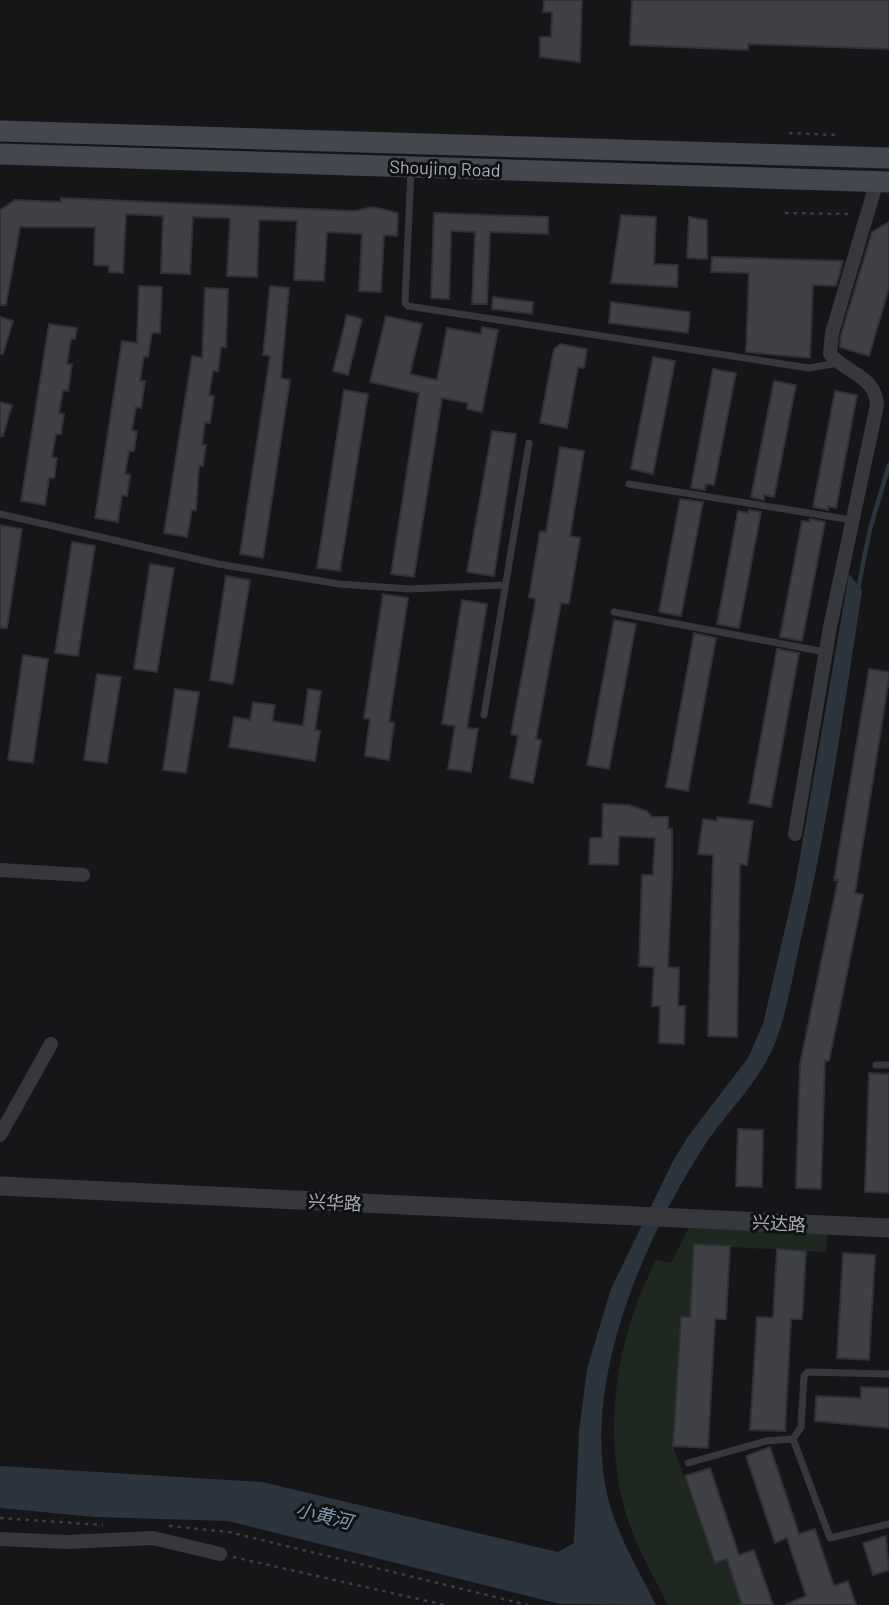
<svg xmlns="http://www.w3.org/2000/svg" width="889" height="1605" font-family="Barlow,'Noto Sans SC',sans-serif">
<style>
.green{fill:#1e2720}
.water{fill:#2c353d}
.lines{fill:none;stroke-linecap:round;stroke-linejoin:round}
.stream{stroke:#2c353d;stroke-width:4.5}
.building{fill:#404146;stroke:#313035;stroke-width:2}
.path{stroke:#3d3f45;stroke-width:2.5;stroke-dasharray:3.5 5;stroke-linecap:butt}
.service{stroke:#37383e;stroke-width:7}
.minor{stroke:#37383e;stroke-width:14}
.tertiary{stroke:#37383e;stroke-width:19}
.secondary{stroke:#45474e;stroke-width:21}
.labels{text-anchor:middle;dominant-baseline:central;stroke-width:6;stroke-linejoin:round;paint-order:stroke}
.street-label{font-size:18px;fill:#a8adb9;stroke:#111114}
.water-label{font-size:19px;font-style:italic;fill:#7f9ab4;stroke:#111114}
</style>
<rect width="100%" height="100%" fill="#161619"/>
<path class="green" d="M690 1225 828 1232 826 1252 694 1245 690 1317H680L673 1446 714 1563 727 1559 742 1605H668C655 1579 638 1551 629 1523 600 1436 615 1340 656 1260L671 1263Z"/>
<path class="water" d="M849 574 862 590C844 709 827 830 799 947 793 975 788 1004 779 1032 765 1078 728 1109 702 1149 642 1244 579 1387 609 1502 619 1538 639 1571 656 1605L560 1604 228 1521 95 1517 0 1508V1466L262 1482 558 1552 574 1543 579 1432 587 1369 611 1289 672 1163 689 1135 748 1058 763 1024 795 885Z"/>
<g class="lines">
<polyline class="stream" points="858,589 870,529 889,465"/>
</g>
<g class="building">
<polygon points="544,0 582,0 580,62 540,57 540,37 551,37 552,12 543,12"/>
<polygon points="632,0 889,0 889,49 748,44 748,50 630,45"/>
<polygon points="61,198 355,211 373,207 398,213 397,236 384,235 381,292 359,291 362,234 327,232 324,281 294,280 297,221 259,220 257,277 227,276 230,218 193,217 190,274 161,273 163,216 126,214 123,273 109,272 109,266 94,265 95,227 20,227 6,305 0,305 0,210 15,200 61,202"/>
<polygon points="434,213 548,217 548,234 490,232 487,304 472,304 475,232 451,231 449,299 431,298"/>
<polygon points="621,215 656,217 654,264 678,265 677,287 611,283"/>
<polygon points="689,217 707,220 707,259 687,258"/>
<polygon points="889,222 889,288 869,356 840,347 841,335 872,232"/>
<polygon points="712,257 843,261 836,286 813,285 810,358 746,352 749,273 711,272"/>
<polygon points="139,286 162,287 160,333 152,333 148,357 144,356 140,381 145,381 141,408 136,407 132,430 137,431 134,451 129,451 125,474 130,475 127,496 122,495 118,522 95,518 122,341 137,343"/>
<polygon points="270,286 289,288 281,378 290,380 263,558 240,554 270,356 263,355"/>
<polygon points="205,288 228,289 226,347 221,347 218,371 213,371 209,395 214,396 210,423 205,422 202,445 206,445 203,466 199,466 196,510 192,510 187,537 164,533 192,356 202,358"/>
<polygon points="493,297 533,302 532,314 492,309"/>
<polygon points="611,302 690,312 688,333 609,323"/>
<polygon points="347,315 362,319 348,375 333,371"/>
<polygon points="386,316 422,324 410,374 437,380 447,328 481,334 482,327 498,330 482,412 467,409 468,403 442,398 414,577 391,574 419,393 370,382"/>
<polygon points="0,317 13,321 3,354 0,354"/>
<polygon points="49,324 77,328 75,339 71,339 67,364 72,364 68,391 63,390 59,413 64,414 61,434 56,434 52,457 57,458 54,478 49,478 45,505 21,501"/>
<polygon points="560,344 587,349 584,368 578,367 567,428 540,423 554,349"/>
<polygon points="653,357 675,361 653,474 631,469"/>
<polygon points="713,369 736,373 714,485 706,484 705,490 691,488"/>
<polygon points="774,381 796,385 774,497 764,495 764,500 751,497"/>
<polygon points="344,390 368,394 340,571 317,568"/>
<polygon points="835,391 857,395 836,508 828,506 828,510 813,507"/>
<polygon points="0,402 12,405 3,436 0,436"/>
<polygon points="492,431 516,434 494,576 467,572"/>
<polygon points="560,447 584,451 570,536 580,538 569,604 561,603 536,739 541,740 533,783 510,778 518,736 511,734 536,599 529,597 540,531 546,532"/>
<polygon points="680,499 703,502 681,616 659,612"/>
<polygon points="749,510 761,512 739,628 717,624 738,511 748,513"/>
<polygon points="810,519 825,522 802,641 780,637 802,521 810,522"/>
<polygon points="0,525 22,529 7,628 0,628"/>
<polygon points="72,542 95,546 78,656 55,653"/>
<polygon points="150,564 174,568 157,672 134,669"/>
<polygon points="226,576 250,580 233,684 210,680"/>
<polygon points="383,594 408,598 389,722 394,723 389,760 365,756 370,719 364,718"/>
<polygon points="462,600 487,604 467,728 478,729 471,772 448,769 455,726 442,724"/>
<polygon points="614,620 636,624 609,769 587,765"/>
<polygon points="694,633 716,638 688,791 666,787"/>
<polygon points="777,649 799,653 771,807 749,803"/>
<polygon points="23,655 48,659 33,763 8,760"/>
<polygon points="869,669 889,672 889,679 855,893 863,895 829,1061 825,1061 821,1189 796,1188 800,1064 838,880 834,880"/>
<polygon points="97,674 121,677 107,763 84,760"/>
<polygon points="175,689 199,692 186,773 163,770"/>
<polygon points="308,689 321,691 315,730 320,731 315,761 229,747 234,717 250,720 253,702 275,705 272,721 303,726"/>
<polygon points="603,804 629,805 647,811 652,817 668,817 668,829 672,829 672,876 668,967 679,968 678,1006 685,1006 684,1044 659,1043 660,1006 652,1006 654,967 639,966 642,875 653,875 655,838 619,836 618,865 589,864 590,838 602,838"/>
<polygon points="717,817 753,821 747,865 740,864 737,1037 708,1036 713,855 698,854 703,819 717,821"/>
<polygon points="869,1073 889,1074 889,1193 865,1192"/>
<polygon points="738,1129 763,1130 762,1187 736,1186"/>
<polygon points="694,1244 730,1246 726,1319 715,1319 708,1448 673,1446 681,1317 690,1317"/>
<polygon points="777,1249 806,1251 802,1319 791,1319 785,1431 750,1430 757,1317 773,1318"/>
<polygon points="843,1253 875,1255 869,1360 837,1358"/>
<polygon points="861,1387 889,1388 889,1428 815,1421 816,1396 861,1398"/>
<polygon points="770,1447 799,1534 815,1529 834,1586 848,1581 856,1605 785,1605 806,1596 787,1538 775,1543 746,1456"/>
<polygon points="710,1468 739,1555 754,1550 773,1605 742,1605 727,1559 715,1563 685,1476"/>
<polygon points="886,1536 889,1570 873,1575 863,1543"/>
</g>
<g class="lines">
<g class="path">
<polyline points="789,133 835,135"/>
<polyline points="785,213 852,214"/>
<polyline points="0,1518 103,1525"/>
<polyline points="169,1526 229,1532 528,1605"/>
<polyline points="233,1557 445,1605"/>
</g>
<g class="service">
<polyline points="411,169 405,303 408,306 809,368 838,363"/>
<polyline points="629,484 852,520"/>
<polyline points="0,514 218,564 339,584 409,589 505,585"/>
<polyline points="614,612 825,652"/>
<polyline points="484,715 529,443"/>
<polyline points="876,1065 889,1065"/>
<polyline points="793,1439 830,1538 889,1524"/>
<polyline points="793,1439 801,1427 804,1376 808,1372 889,1374"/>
<polyline points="688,1463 766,1441 793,1439"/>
</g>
<g class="minor">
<path d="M795 834 830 627 877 405C875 375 847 374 830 354L832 333 877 181"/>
<polyline points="0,870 83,875"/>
<polyline points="0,1135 51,1044"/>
<polyline points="0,1539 67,1542 153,1538 220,1554"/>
</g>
<polyline class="tertiary" points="0,1186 889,1228"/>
<g class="secondary">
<polyline points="0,131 889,158"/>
<polyline points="0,154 889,182"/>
</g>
</g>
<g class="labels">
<g class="street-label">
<text transform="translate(445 168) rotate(2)">Shoujing Road</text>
<text transform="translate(335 1202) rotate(3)">兴华路</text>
<text transform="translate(779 1223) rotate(3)">兴达路</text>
</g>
<g class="water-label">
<text transform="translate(324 1515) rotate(14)">小黄河</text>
</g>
</g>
</svg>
